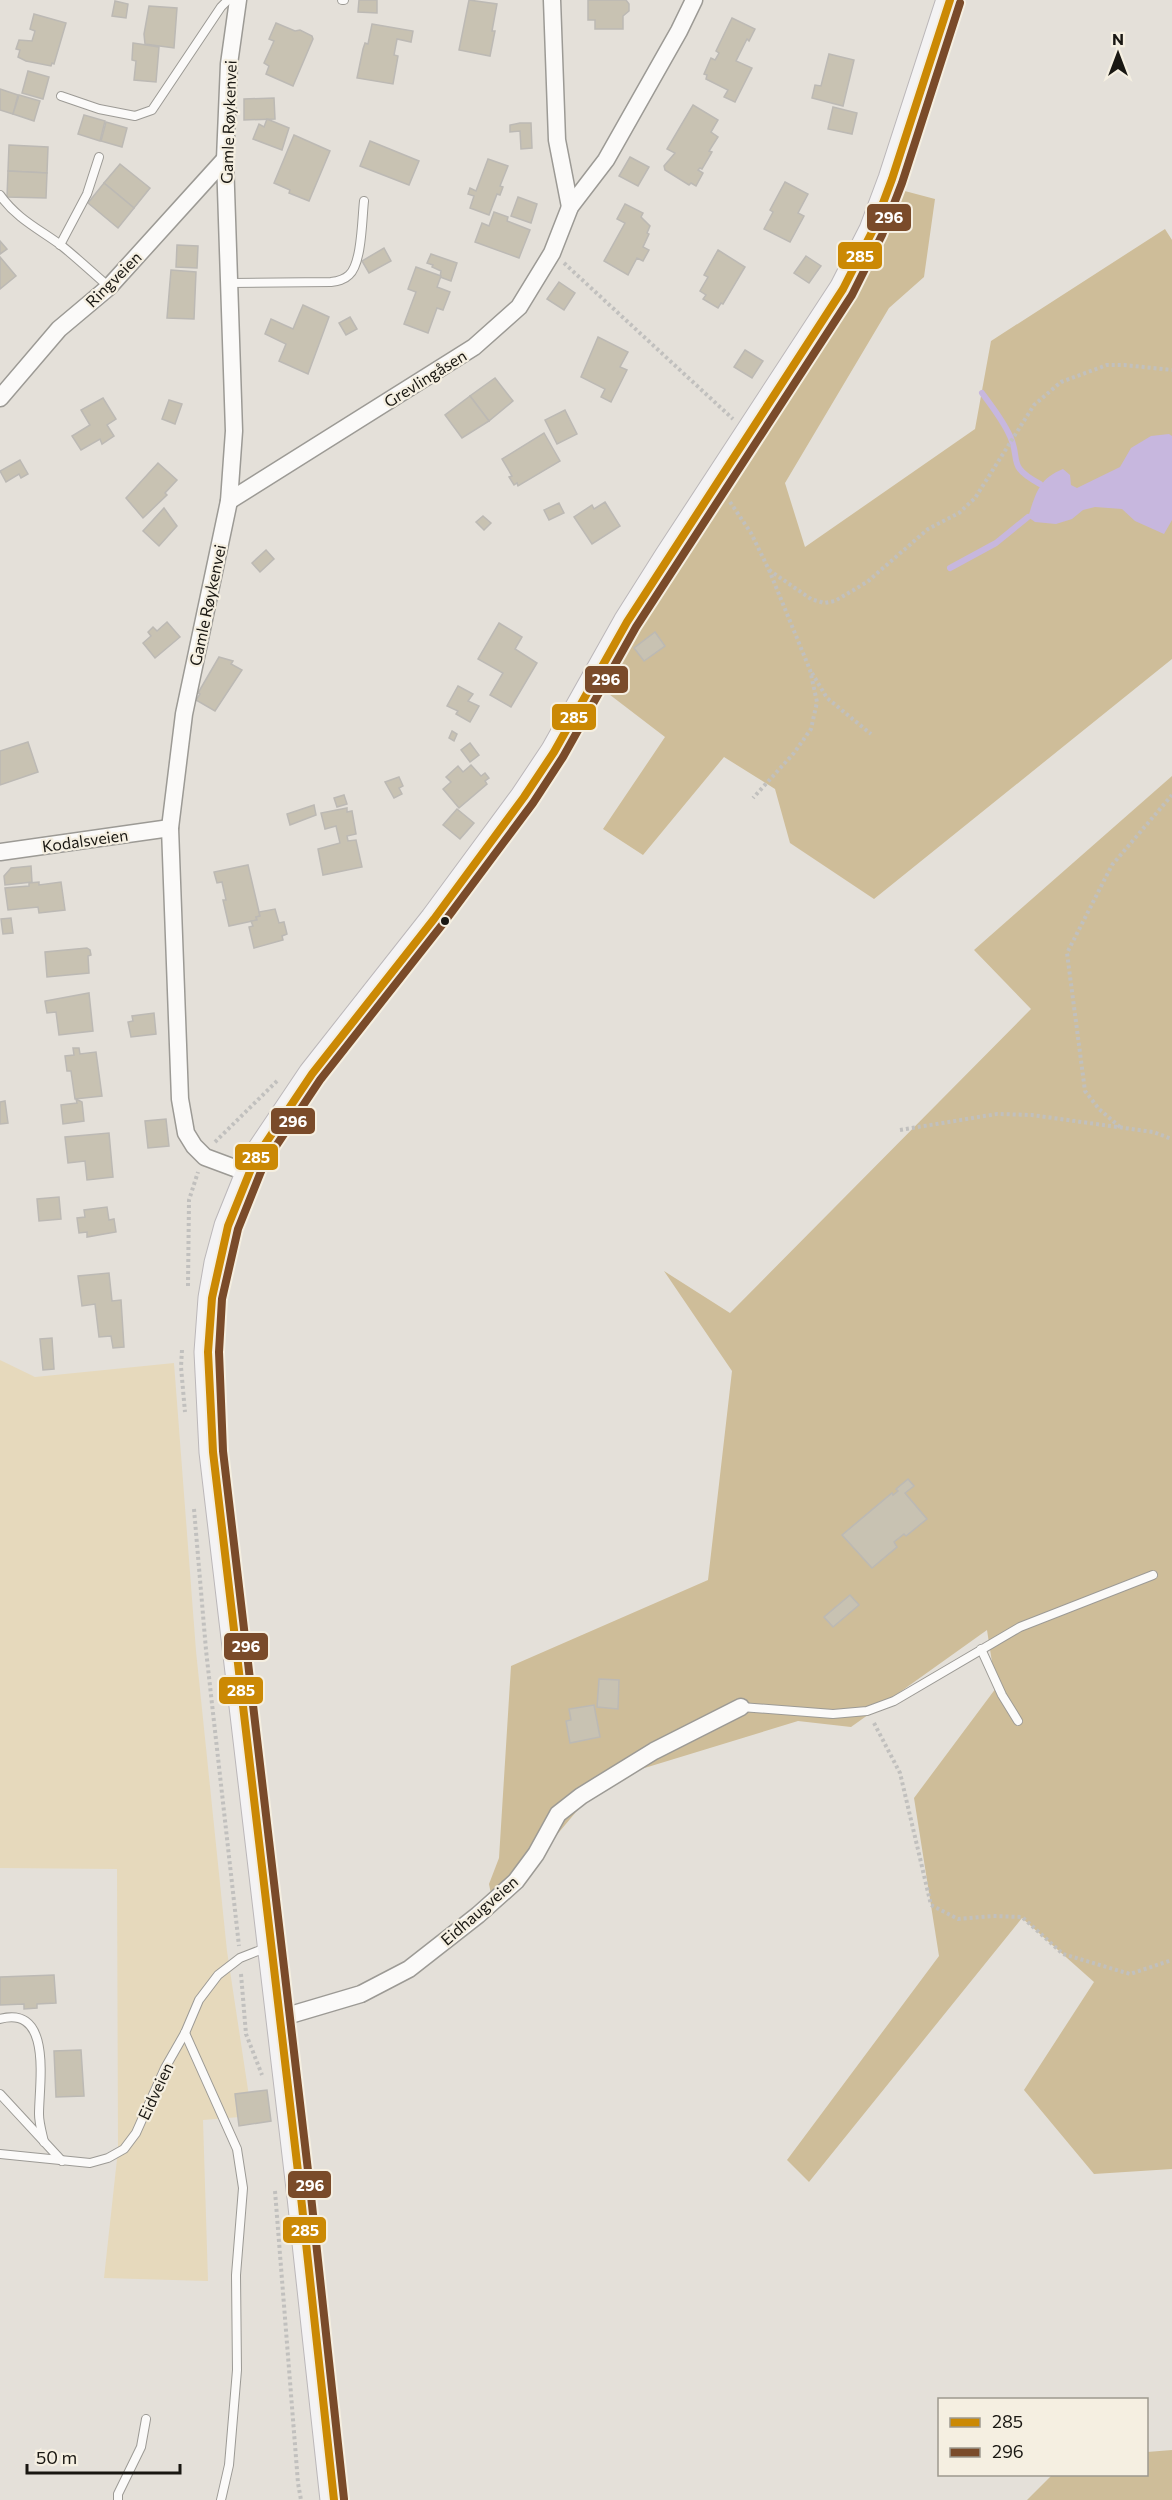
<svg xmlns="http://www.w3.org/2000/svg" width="1172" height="2500" font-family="Commissioner,sans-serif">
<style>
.green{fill:#e6d9bc}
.forest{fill:#cebd99}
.water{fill:#c7b7de}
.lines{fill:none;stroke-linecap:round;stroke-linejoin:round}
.stream{stroke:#c7b7de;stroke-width:6}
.building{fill:#c8c2b2;stroke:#bcb9b4;stroke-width:1.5}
.service-casing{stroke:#9c9a95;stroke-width:10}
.minor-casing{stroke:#9c9a95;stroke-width:19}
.primary-casing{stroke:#bbb7b9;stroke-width:29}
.path{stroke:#c1c0be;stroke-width:4;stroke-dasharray:3 3;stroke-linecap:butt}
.service{stroke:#fbfaf9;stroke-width:8}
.minor{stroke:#fbfaf9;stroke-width:16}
.primary{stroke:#f4f3f4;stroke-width:27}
.bus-1-casing{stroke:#f5efe1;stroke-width:12}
.bus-2-casing{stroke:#f5efe1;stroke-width:12}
.bus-1{stroke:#cb8904;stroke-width:8}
.bus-2{stroke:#7a4b2a;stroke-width:8}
.bus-dot{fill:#191712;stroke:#f5efe1;stroke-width:2}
.labels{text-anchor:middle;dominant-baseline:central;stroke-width:4.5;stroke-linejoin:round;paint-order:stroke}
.street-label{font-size:16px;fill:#191712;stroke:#f5efe1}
.line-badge{stroke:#f5efe1;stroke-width:2}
.badge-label{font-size:16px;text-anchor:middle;font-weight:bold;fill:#fff}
</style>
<rect width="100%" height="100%" fill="#e4e0d9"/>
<polygon class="green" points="0,1360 35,1377 174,1363 196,1651 227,1951 252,2116 203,2120 208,2281 104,2278 118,2150 117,1869 0,1868"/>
<g class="forest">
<polygon points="901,190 935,199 924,277 889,308 785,483 805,547 975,429 991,341 1165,229 1172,240 1172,659 874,899 790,843 775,789 724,757 643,855 603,829 665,737 601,688 826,331"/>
<polygon points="1172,776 1172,2169 1094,2174 1024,2090 1094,1982 1022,1918 809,2182 787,2160 939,1956 914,1798 996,1688 987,1630 851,1727 798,1721 602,1781 544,1850 491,1894 489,1884 499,1858 511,1666 708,1580 732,1371 664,1271 730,1313 1031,1009 974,950"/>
<polygon points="1172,2450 1172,2500 1027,2500 1052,2475 1146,2474 1147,2452"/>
</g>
<path class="water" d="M1169 434 1172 436V520L1164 534 1135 521 1122 509 1095 507 1083 510 1072 519 1056 524 1035 522 1028 517C1036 494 1038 479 1063 469L1070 475 1071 485 1077 488 1120 467 1131 448 1151 436Z"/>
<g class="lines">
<g class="stream">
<path d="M982 393C991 405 1001 418 1008 432 1023 459 1004 465 1040 484"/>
<polyline points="950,568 996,543 1028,517"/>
</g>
</g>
<g class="building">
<polygon points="359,0 377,0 377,13 358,12"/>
<polygon points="469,0 497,4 492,31 495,31 490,56 459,50"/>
<polygon points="588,0 626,0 629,4 629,11 623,16 623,29 595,29 595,20 588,20"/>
<polygon points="115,1 128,4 126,18 112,16"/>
<polygon points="149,6 177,8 174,48 145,44 144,34"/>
<polygon points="34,14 66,23 54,64 52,63 51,66 26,61 18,57 20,50 16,49 19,40 32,41 35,31 30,29"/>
<polygon points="732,18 755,29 749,41 747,39 736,61 752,68 735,102 724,97 728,90 706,79 707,75 704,74 711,58 715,60 719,53 716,51"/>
<polygon points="276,23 295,31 300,30 312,36 313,39 293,86 266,74 269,66 264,63 274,41 269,39"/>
<polygon points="372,24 413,31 411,42 397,39 394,55 398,56 393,84 357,78 363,49 365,43 368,44"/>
<polygon points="133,43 159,47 156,82 134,80 136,61 132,60"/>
<polygon points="829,54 854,60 843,106 812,98 815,85 821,86"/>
<polygon points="28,71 49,77 43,99 22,93"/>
<polygon points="0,89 18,95 13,114 0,110"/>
<polygon points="19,95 40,101 34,121 13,114"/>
<polygon points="274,98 275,119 244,120 244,99"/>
<polygon points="693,105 718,120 711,132 718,137 709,151 712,152 702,169 700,168 698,170 703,173 696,186 691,183 689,185 665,170 664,166 675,153 667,149"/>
<polygon points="833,107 857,113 852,134 828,129"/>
<polygon points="84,115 105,121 100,141 78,134"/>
<polygon points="267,119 289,128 282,150 253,139 259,124 264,127"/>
<polygon points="106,122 127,128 122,147 101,141"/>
<polygon points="520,123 531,123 532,148 521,149 520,131 510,132 510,125"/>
<polygon points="294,135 330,151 309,201 289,193 290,190 274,183"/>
<polygon points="370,141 419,161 409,185 360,166"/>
<polygon points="9,145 48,147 47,173 8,171"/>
<polygon points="630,157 649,167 638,186 619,176"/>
<polygon points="488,159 508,166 500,186 503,187 500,195 497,194 489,215 470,208 474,196 468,194 470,188 476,191"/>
<polygon points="120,164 150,188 134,208 104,183"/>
<polygon points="8,171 47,173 46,198 7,197"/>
<polygon points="785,182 808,194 798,213 804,216 790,242 764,229 773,212 770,210"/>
<polygon points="104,183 134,208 118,228 88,203"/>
<polygon points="518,197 537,204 531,223 511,216"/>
<polygon points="625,204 643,213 641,217 650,226 647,233 649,234 643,247 649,250 643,261 637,258 628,275 604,261 625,223 617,219"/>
<polygon points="494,212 508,217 507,221 530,230 519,258 475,242 482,223 489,226"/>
<polygon points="0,241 7,249 0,254"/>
<polygon points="177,245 198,246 197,268 176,267"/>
<polygon points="384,248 391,261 369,273 362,261"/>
<polygon points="718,250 745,267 723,304 721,303 718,308 703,299 706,295 700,291 708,277 704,275"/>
<polygon points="431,254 457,263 451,281 440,277 441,271 432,267 433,265 427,263"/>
<polygon points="806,256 821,266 809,283 794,273"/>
<polygon points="0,257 16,276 0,289"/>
<polygon points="416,267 441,276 437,287 450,292 443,310 437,308 428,333 404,324 416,292 408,289"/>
<polygon points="171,270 196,272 194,319 167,318"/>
<polygon points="559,282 575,293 564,310 547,299"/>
<polygon points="303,305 329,317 308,374 279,361 286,344 265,334 271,319 293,329"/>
<polygon points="350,317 357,329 346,335 339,323"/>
<polygon points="598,337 628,352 620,367 627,370 611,402 601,397 605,389 581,377"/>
<polygon points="745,350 763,361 752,378 734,367"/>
<polygon points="495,378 513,401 489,421 470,396"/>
<polygon points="470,396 489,421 462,438 445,415"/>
<polygon points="103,398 116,419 107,425 114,436 102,444 100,439 81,450 72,436 90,425 81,410"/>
<polygon points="169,400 182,404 175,424 162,419"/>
<polygon points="565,410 577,434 557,444 545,420"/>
<polygon points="544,433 560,461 518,486 517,483 514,485 509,477 512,476 502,459"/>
<polygon points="20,460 28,474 21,478 19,474 6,482 0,471"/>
<polygon points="158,463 177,480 165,493 167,495 143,518 126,498"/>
<polygon points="605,502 620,526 592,544 574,517 592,505 594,509"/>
<polygon points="559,503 564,513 549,520 544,510"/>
<polygon points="164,508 177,526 159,546 143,531"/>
<polygon points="483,516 491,523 484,530 476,522"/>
<polygon points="266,550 274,559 260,572 252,563"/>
<polygon points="167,622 180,637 155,658 143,643 151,636 148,632 153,627 157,631"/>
<polygon points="499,623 522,637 515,649 537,663 511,707 490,695 503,673 478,659"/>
<polygon points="655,632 665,646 644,661 634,648"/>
<polygon points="219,657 233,661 231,664 242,670 215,711 196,700 200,694 198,693"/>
<polygon points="458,686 473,694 468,701 479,706 470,722 456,714 458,711 447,706"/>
<polygon points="452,731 457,734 454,741 449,738"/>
<polygon points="28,742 38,772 0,785 0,751"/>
<polygon points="470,743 479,755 470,762 461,750"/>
<polygon points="471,765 481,776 485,773 489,778 485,781 487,784 459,808 443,789 451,782 446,777 458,766 463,772"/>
<polygon points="399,777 403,786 399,788 402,794 394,798 385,782"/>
<polygon points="344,795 347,804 337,807 334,798"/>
<polygon points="314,805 316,815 290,825 287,814"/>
<polygon points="347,808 347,812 352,811 356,834 347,836 348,841 356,840 362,867 323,875 318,849 340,843 336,826 325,829 321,813"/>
<polygon points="457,809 474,823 460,839 443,825"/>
<polygon points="248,865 260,916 256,917 257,920 229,926 223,900 226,900 222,882 217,883 214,872"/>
<polygon points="31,866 32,882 5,885 4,876 11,868"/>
<polygon points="39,882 39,885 61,882 65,910 39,913 38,907 8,910 5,888 29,886 29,883"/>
<polygon points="275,909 279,923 284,922 287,934 282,936 283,940 254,948 249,927 253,926 251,921 257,920 256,917 260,916 259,912"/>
<polygon points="11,918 13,933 3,934 1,919"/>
<polygon points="87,948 90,950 91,955 88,956 89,973 47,977 45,952"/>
<polygon points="89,993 93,1031 59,1035 56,1012 47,1013 45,1001"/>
<polygon points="154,1013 156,1034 131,1037 128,1022 133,1021 132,1016"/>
<polygon points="73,1048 79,1048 80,1054 96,1052 102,1096 75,1099 71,1071 67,1071 65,1056 74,1055"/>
<polygon points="76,1099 82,1102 84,1121 63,1124 61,1105 77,1103"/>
<polygon points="5,1101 8,1123 0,1124 0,1102"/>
<polygon points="166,1119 169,1146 148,1148 145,1121"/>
<polygon points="109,1133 113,1177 87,1180 85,1161 68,1163 65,1137"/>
<polygon points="59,1197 61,1219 39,1221 37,1199"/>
<polygon points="107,1207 109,1220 114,1219 116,1232 87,1237 87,1232 79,1233 77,1218 85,1217 84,1210"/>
<polygon points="109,1273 112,1301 121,1300 124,1347 113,1348 111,1336 99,1337 95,1304 82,1306 78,1276"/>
<polygon points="52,1338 54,1369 43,1370 40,1339"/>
<polygon points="908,1479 914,1486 905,1493 927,1519 906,1536 904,1534 894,1542 897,1547 872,1568 842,1535 892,1493 893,1495 898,1491 896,1489"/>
<polygon points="850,1595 859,1605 833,1627 824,1617"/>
<polygon points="599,1679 619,1680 618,1709 597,1707"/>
<polygon points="594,1705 600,1737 570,1743 566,1721 571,1720 569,1709"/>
<polygon points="54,1975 56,2003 37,2004 37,2008 24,2009 24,2004 0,2005 0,1977"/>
<polygon points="81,2050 84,2096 56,2097 54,2051"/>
<polygon points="267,2090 271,2121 239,2126 235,2094"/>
</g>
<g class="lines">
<g class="service-casing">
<g id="service">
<polyline points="342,0 344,0"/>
<polyline points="61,96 99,109 135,116 152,110 221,7 228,0"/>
<path d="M0 195C17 219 39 229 62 246 78 259 93 273 109 287"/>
<polyline points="60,245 87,194 99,157"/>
<path d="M230 283 331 282C338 281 344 280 349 275 362 264 362 218 364 201"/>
<polyline points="981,1649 1002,1695 1018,1721"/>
<polyline points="741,1707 833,1714 867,1711 894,1701 1020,1627 1153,1575"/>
<path d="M0 2019C53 2005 39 2084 39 2114 39 2123 42 2133 44 2142"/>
<polyline points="185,2033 237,2149 243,2188 236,2275 237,2370 229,2465 221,2500"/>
<polyline points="0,2094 62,2161"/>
<polyline points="0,2154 90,2163 108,2158 124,2149 136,2133 165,2068 185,2033 199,2000 218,1975 240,1958 268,1947"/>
<polyline points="118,2500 118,2494 141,2447 146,2419"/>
</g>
</g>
<g class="minor-casing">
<g id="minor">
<polyline points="238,0 229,64 225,159 234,431 229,501 184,714 170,828 180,1099 186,1133 194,1146 205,1157 248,1173"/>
<polyline points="552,0 557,140 570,207"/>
<polyline points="0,398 59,329 109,287 225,159"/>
<polyline points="229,501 474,347 519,307 552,253 570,207 606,160 679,31 694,0"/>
<polyline points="0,852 170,828"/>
<polyline points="280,2018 361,1994 409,1969 478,1915 516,1881 536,1854 558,1814 581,1796 654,1751 741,1707"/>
</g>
</g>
<g class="primary-casing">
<polyline id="primary" points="334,2500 301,2197 213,1452 208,1352 212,1298 218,1263 228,1226 255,1159 312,1074 434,919 524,797 554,752 627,622 668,557 843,289 873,230 892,179 950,0"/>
</g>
<g class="path">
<polyline points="564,263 733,419"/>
<polyline points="730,502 751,533 769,570 810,670 817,702 811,729 794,753 753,798"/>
<polyline points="769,570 811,599 824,603 835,601 867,582 928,529 959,513 975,498 1034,405 1061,382 1107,365 1124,365 1172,370"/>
<polyline points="812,673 827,698 871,734"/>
<polyline points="1120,1127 1099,1109 1085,1091 1067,953 1112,865 1172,795"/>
<polyline points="900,1130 997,1114 1032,1115 1153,1132 1172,1139"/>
<polyline points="215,1142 278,1080"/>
<polyline points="188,1286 189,1200 198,1172"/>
<polyline points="182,1350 181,1367 185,1412"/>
<polyline points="194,1509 206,1650 239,1946"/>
<polyline points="874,1723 900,1773 931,1905 958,1919 993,1916 1022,1917 1063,1954 1130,1974 1172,1960"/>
<polyline points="241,1974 246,2034 262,2075"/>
<polyline points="275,2191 298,2483 301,2500"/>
</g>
<use href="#service" class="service"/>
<use href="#minor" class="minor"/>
<use href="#primary" class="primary"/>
<g class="bus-1-casing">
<polyline id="bus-1" points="334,2500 301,2197 213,1452 208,1352 212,1298 228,1226 255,1159 312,1074 434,919 524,797 554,752 627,622 843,289 873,230 892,179 950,0"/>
</g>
<g class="bus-2-casing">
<polyline id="bus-2" points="344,2499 311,2196 223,1451 219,1352 222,1299 238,1229 264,1164 320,1080 442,925 533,803 563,757 636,627 852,295 882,235 902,183 960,3"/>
</g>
<use href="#bus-1" class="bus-1"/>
<use href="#bus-2" class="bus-2"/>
</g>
<circle class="bus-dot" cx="445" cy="921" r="5"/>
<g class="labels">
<g class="street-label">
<text transform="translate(228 122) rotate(-88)">Gamle Røykenvei</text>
<text transform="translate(113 279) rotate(-45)">Ringveien</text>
<text transform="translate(425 378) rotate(-32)">Grevlingåsen</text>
<text transform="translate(207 605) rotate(-78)">Gamle Røykenvei</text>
<text transform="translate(85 840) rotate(-8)">Kodalsveien</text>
<text transform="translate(479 1910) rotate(-41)">Eidhaugveien</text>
<text transform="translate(155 2091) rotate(-65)">Eidveien</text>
</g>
</g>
<g class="line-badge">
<rect x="866" y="203" width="46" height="29" rx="6" fill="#7a4b2a"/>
<rect x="837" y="241" width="46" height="29" rx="6" fill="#cb8904"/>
<rect x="584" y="665" width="45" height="29" rx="6" fill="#7a4b2a"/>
<rect x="551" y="703" width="46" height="28" rx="6" fill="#cb8904"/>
<rect x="270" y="1107" width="46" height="28" rx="6" fill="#7a4b2a"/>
<rect x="234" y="1143" width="45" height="28" rx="6" fill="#cb8904"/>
<rect x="223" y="1632" width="46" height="29" rx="6" fill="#7a4b2a"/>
<rect x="218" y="1676" width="46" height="29" rx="6" fill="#cb8904"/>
<rect x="287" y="2170" width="45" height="29" rx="6" fill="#7a4b2a"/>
<rect x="282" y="2216" width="45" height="28" rx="6" fill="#cb8904"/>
</g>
<g class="badge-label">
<text x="889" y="223">296</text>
<text x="860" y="262">285</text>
<text x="606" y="685">296</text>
<text x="574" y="723">285</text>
<text x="293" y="1127">296</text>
<text x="256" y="1163">285</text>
<text x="246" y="1652">296</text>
<text x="241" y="1696">285</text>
<text x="310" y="2191">296</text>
<text x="305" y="2236">285</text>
</g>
<rect x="938" y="2398" width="210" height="78" fill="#f5efe1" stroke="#9d998e" stroke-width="1.5"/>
<rect x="950" y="2418" width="30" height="9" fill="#cb8904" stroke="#9d998e" stroke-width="1.5"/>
<text x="992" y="2428" font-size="18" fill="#191712">285</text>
<rect x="950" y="2448" width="30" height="9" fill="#7a4b2a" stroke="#9d998e" stroke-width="1.5"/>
<text x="992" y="2458" font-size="18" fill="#191712">296</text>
<g transform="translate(1118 54)" stroke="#f5efe1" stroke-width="4.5" paint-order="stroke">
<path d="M0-4.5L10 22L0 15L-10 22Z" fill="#191712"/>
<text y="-9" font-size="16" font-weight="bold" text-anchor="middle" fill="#191712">N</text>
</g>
<path d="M27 2464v9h153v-9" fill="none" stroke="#191712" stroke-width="3"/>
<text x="36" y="2464" font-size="18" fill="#191712" stroke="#f5efe1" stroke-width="4.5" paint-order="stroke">50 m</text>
</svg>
